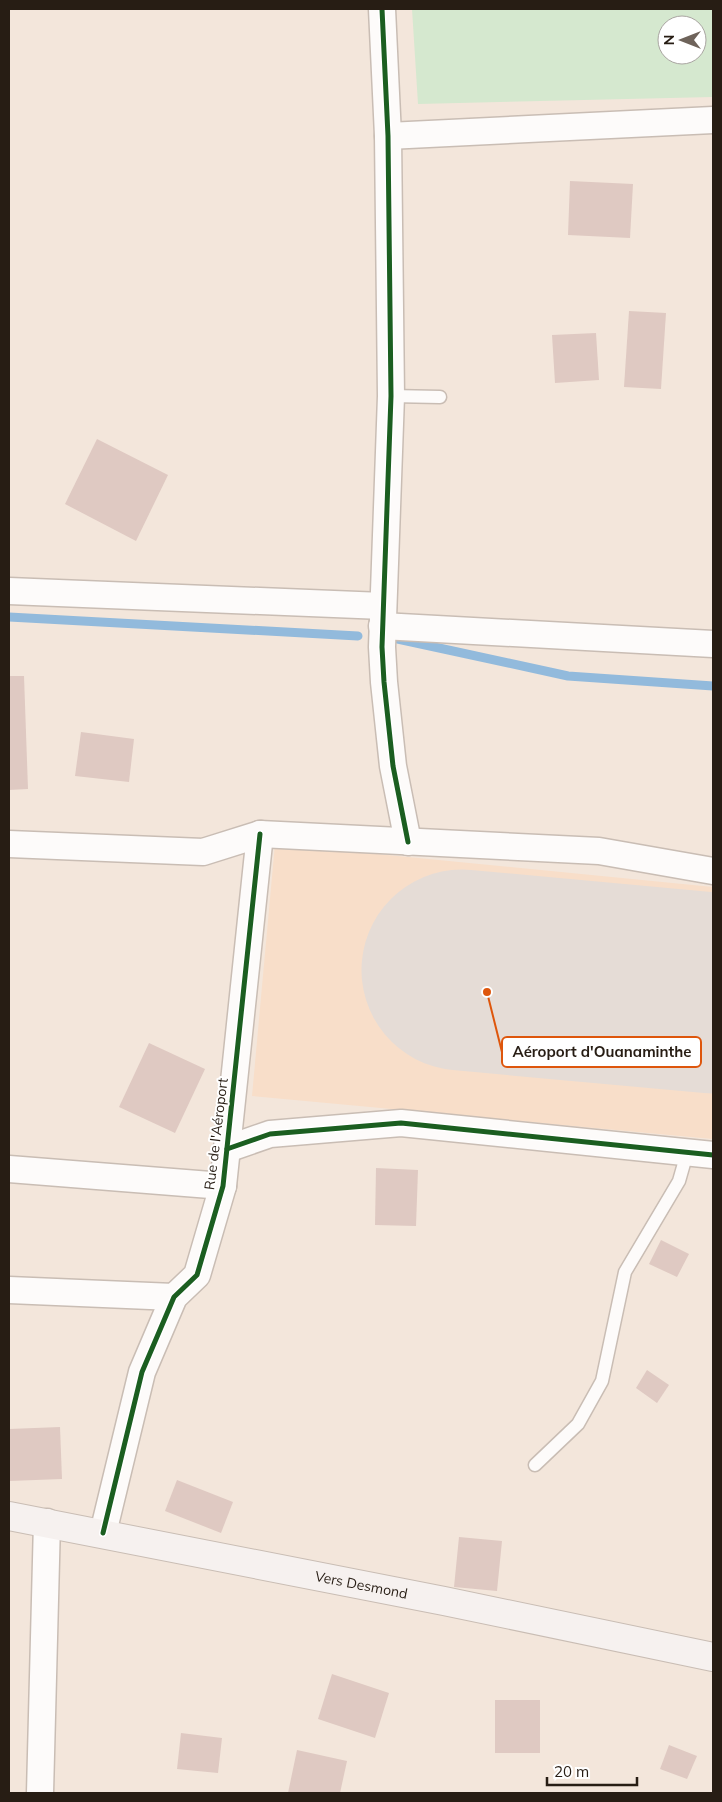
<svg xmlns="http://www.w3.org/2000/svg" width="722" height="1802" font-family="Mulish,sans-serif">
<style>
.built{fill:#f8dec9}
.green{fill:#d5e8cf;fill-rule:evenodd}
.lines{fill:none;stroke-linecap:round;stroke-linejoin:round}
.stream{stroke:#92badc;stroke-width:9}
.runway{stroke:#e5dcd6;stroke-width:201}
.building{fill:#dfc9c2}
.service-casing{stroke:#c9bdb4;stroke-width:15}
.minor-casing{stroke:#c9bdb4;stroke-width:29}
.secondary-casing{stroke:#c9bdb4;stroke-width:30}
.service{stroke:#fdfbfa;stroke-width:12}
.minor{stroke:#fdfbfa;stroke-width:26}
.secondary{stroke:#f6f1ef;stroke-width:28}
.cycleway-casing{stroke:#fff;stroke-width:8}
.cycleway{stroke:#1b5e20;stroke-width:5}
.labels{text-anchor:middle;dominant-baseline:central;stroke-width:4;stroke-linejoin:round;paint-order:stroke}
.street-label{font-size:14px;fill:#271d14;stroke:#fff}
.leader{fill:none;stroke:#de560c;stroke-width:2}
.callout-dot{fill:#de560c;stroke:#fff;stroke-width:2}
.callout{fill:#fff;stroke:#de560c;stroke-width:2}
.callout-label{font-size:15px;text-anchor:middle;font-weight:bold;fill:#271d14}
</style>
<rect width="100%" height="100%" fill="#f3e6db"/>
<polygon class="built" points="275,844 713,887 713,1139 252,1096"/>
<path class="green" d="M412 9H713V97L418 104ZM667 25H697V55H667Z"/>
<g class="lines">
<g class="stream">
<polyline points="9,617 358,636"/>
<polyline points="393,638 568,676 713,686"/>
</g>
<polyline class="runway" points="462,970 713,993"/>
</g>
<g class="building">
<polygon points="570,181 633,184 630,238 568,235"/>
<polygon points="629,311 666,313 661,389 624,387"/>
<polygon points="596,333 599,380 555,383 552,335"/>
<polygon points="97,439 168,475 136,541 65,504"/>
<polygon points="9,676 24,676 28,789 9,790"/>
<polygon points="81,732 134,739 129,782 75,776"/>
<polygon points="149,1043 205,1069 175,1133 119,1107"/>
<polygon points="376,1168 418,1170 416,1226 375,1225"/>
<polygon points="661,1240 689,1254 677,1277 649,1264"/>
<polygon points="647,1370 669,1385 657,1403 636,1388"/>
<polygon points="60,1427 62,1479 9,1481 9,1429"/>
<polygon points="177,1480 233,1502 221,1533 165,1511"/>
<polygon points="459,1537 502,1541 497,1591 454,1587"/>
<polygon points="332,1674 389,1693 375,1738 318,1719"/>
<rect x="495" y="1700" width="45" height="53"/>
<polygon points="181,1733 222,1738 218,1773 177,1769"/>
<polygon points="669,1745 697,1756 687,1779 660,1769"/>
<polygon points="297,1750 347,1761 340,1793 288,1793"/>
</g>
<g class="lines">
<g class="service-casing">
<g id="service">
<polyline points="391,396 440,397"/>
<polyline points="535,1465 578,1424 602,1381 625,1272 679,1181 687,1153"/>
</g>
</g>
<g class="minor-casing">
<g id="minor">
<polyline points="382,9 388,136 391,396 382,647 384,682 393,766 408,842"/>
<polyline points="388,136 713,120"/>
<polyline points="9,591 383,606"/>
<polyline points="382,626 713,644"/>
<polyline points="9,844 203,852 260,834 599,851 713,871"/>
<polyline points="227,1149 270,1134 401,1123 713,1155"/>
<polyline points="9,1169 223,1186"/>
<polyline points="9,1290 174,1297"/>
<polyline points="103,1533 142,1372 174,1297 197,1275 223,1186 260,834"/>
<polyline points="40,1793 47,1522"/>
</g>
</g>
<g class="secondary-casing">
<g id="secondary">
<path id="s1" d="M9 1516 444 1601 713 1657"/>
</g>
</g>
<use href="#service" class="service"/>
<use href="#minor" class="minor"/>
<use href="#secondary" class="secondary"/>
<g class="cycleway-casing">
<g id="cycleway">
<polyline points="382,9 388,136 391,396 382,647 384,682 393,766 408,842"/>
<polyline points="227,1149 270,1134 401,1123 713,1155"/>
<polyline points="103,1533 142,1372 174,1297 197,1275 223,1186 260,834"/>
</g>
</g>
<use href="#cycleway" class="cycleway"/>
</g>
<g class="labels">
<g class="street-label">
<text transform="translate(216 1134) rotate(-83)">Rue de l'Aéroport</text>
<text stroke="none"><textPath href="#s1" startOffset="359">Vers Desmond</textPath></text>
</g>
</g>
<path class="leader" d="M487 992L502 1052"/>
<circle class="callout-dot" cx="487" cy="992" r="5"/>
<rect class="callout" x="502" y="1037" width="199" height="30" rx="5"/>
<g class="callout-label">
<text x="602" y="1057">Aéroport d'Ouanaminthe</text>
</g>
<rect width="722" height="1802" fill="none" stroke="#271d14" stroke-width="20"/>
<g transform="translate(682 40) rotate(270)"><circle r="24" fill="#ffffff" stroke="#a9a5a1"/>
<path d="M0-4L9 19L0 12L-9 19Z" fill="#6e635a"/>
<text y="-8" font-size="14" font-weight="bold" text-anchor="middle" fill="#271d14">N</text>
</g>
<path d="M547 1777v8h90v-8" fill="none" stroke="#271d14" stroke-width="2.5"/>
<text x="554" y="1777" font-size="15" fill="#271d14" stroke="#ffffff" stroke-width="4" paint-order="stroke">20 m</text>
</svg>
